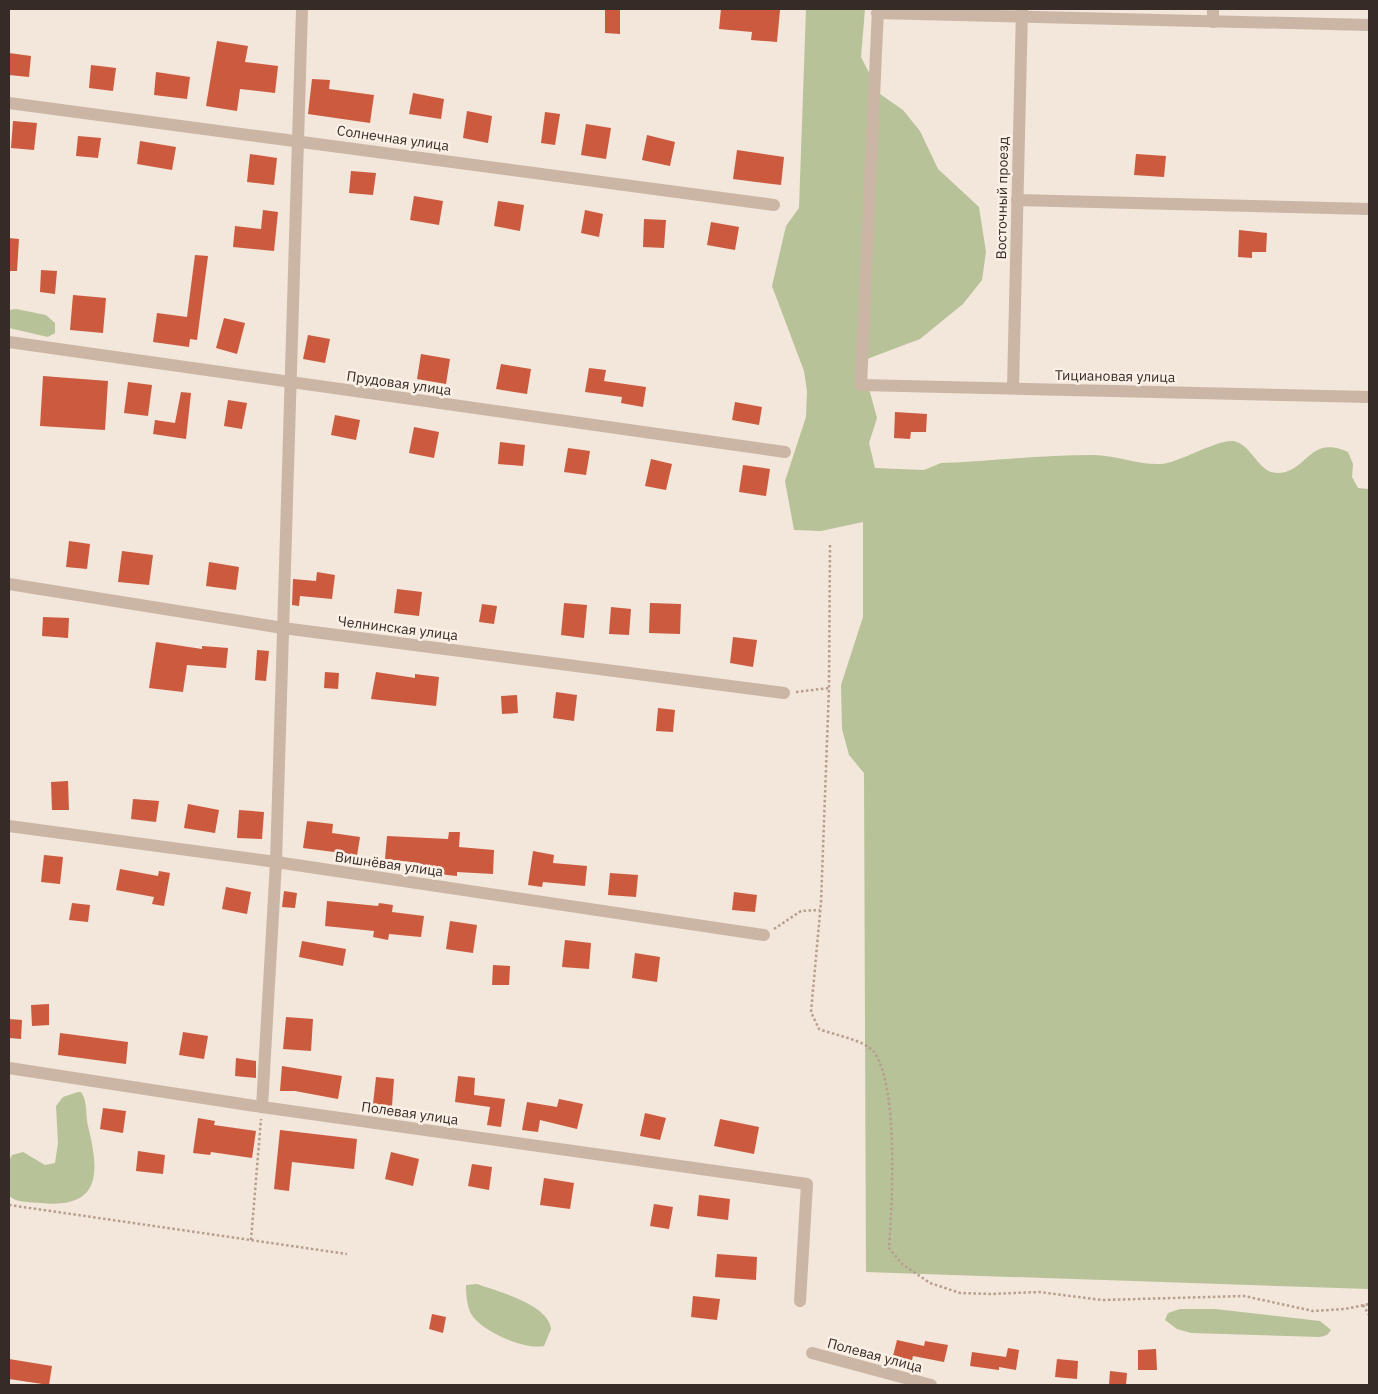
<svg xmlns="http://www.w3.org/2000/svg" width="1378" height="1394" font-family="'IBM Plex Sans',sans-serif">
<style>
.green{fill:#b7c299}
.building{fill:#cb5a3f}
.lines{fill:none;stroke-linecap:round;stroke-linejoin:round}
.path{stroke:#b79e8f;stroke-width:2.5;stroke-dasharray:2.5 2.5;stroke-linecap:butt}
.minor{stroke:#cbb5a5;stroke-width:12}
.labels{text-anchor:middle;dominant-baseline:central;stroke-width:5;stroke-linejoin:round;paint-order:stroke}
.street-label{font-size:14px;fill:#372b27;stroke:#faf0e6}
</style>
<rect width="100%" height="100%" fill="#f3e6da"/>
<g class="green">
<path d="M806 9H865L861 57 880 94 903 110 920 131 938 169 979 207 986 252 982 280 963 304 920 339 867 359 865 374 877 418 869 443 875 468 924 470 941 463C991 461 1042 455 1093 455 1115 455 1138 465 1161 464 1178 463 1218 439 1233 441 1252 444 1258 473 1277 473 1308 473 1308 434 1348 452L1353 464 1352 477 1358 488 1369 489V1289L866 1272 864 773 849 755 842 729 841 685 863 617V522L821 531 794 530 785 481 806 417 807 391 804 371 772 286 786 226 799 208Z"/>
<polygon points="16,309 46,315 55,323 55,333 48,337 9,328 9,310"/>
<path d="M78 1092H81C88 1102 85 1114 88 1126 99 1171 103 1209 41 1203 31 1202 17 1203 9 1196V1161L12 1155 23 1152 45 1165 55 1163 58 1143 56 1106 63 1097Z"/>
<path d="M477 1284C496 1291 549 1304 551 1329L544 1346C525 1350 487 1333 474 1318 467 1310 466 1295 466 1285Z"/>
<polygon points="1180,1309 1215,1309 1320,1321 1331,1330 1327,1335 1320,1337 1191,1333 1177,1329 1165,1320 1168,1313"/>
</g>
<g class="building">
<polygon points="605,9 620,9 620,34 605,33"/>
<polygon points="721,9 780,10 777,42 751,40 752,32 719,29"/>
<polygon points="217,41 248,46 245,62 278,66 275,93 240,89 237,111 206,106"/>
<polygon points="9,53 31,56 29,77 9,75"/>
<polygon points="91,65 116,68 113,91 89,88"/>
<polygon points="156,72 190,77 187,99 154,95"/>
<polygon points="312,79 330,80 329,89 374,95 370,123 308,114"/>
<polygon points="413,93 444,99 441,119 409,114"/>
<polygon points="467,111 492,116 488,143 463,138"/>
<polygon points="545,112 560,114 555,145 541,143"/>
<polygon points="13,121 37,123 34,150 11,148"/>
<polygon points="586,124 611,128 606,159 581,155"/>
<polygon points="647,135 675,142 670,166 642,160"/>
<polygon points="78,136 101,138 98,158 76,156"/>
<polygon points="140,141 176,147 172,170 137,164"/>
<polygon points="737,150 784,157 781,185 733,179"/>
<polygon points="250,154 277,158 274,185 247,182"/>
<polygon points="1136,154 1166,156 1164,177 1134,175"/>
<polygon points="351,171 376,173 373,195 349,193"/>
<polygon points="414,196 443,201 439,225 410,220"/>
<polygon points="498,201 524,205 520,231 494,226"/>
<polygon points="263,210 278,212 274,251 233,247 235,226 261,229"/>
<polygon points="585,210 603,214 599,237 581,233"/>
<polygon points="644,219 666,220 664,248 643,247"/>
<polygon points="711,222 739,227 735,250 707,245"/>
<polygon points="1239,230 1267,233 1266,252 1252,252 1252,258 1238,257"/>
<polygon points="9,238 19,239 17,271 9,271"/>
<polygon points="195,255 208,256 197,340 190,339 189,347 153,342 157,313 187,317"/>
<polygon points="41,270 57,271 55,294 40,292"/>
<polygon points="73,295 106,298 103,333 70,330"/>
<polygon points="224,318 245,323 237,354 216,348"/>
<polygon points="308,335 330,339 325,363 303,359"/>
<polygon points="421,354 450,359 446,384 417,379"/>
<polygon points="501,364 531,369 527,394 496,389"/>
<polygon points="589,368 606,370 604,381 646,387 643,407 621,403 622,397 585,392"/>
<polygon points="43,376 108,381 105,430 40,426"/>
<polygon points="128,382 152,385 148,416 124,413"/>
<polygon points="181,392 191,393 186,439 153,434 155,420 175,423"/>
<polygon points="228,400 247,403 242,429 224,426"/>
<polygon points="735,402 762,407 759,425 732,420"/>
<polygon points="895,412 927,414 926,432 911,432 910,439 894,438"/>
<polygon points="335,415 360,420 356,440 331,435"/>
<polygon points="414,427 439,432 434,458 409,453"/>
<polygon points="500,442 525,445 523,466 498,464"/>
<polygon points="568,448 590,451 586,475 564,472"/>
<polygon points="651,459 672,464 666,490 645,486"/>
<polygon points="743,465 770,469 766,496 739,492"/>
<polygon points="69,541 90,544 87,569 66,567"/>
<polygon points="122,551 153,555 149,585 118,582"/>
<polygon points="209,562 239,567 236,590 206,586"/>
<polygon points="317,572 335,575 332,599 300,596 299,606 292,605 293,579 316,581"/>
<polygon points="397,589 422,592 419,616 394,613"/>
<polygon points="564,603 587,605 584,638 561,635"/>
<polygon points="650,603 681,604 680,634 649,633"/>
<polygon points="482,604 497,606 494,624 479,622"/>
<polygon points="611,607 631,609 629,635 609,634"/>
<polygon points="43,617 69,618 68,638 42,636"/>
<polygon points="733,637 757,640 753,667 730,663"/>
<polygon points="156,642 202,649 202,646 228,648 226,668 187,665 183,692 149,688"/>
<polygon points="257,650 269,651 266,681 255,680"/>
<polygon points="325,672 339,673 338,689 324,688"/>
<polygon points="376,672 415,678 415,674 439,677 436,706 371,699"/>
<polygon points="556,692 577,695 574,721 553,718"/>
<polygon points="517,695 518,713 502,714 501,696"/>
<polygon points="658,708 675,710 673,732 656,731"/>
<polygon points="68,781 69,810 52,810 51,782"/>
<polygon points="133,799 159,801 156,822 131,819"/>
<polygon points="188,804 219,810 215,833 184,828"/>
<polygon points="239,810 264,812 262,839 237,838"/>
<polygon points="307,821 333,824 332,833 360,837 356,862 341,859 342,853 303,848"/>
<polygon points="449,832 460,832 459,847 494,850 493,874 457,872 457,876 419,872 420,863 385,859 387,836 448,839"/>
<polygon points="533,851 554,855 553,863 587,866 585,886 543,882 542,887 528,885"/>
<polygon points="44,855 63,857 60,884 41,882"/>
<polygon points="120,869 158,876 159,871 170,873 164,906 152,904 154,897 116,890"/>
<polygon points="610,873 638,875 636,897 608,895"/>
<polygon points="226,887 251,892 247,914 222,909"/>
<polygon points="284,891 297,893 295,908 282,907"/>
<polygon points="734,892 757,895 755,912 732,910"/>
<polygon points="327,901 378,906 379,903 393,905 392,912 424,916 421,937 389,934 388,940 373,937 374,931 325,926"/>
<polygon points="72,903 90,905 88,922 69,920"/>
<polygon points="450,921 477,925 473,953 446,949"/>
<polygon points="565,940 591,943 589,969 562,967"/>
<polygon points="302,941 346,949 343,966 299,957"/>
<polygon points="635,953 660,957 657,982 632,978"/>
<polygon points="493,965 510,966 509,985 492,985"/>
<polygon points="49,1004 49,1025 32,1026 31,1005"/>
<polygon points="286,1017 313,1019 311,1051 283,1049"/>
<polygon points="9,1019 22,1020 21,1039 9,1038"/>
<polygon points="183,1032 208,1036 204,1059 179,1055"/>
<polygon points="60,1033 128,1042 126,1064 58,1055"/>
<polygon points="236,1058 256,1061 256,1078 235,1076"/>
<polygon points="282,1066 342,1076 338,1099 295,1091 280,1091"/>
<polygon points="458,1076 475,1078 474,1095 505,1099 501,1127 487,1125 490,1107 455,1102"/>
<polygon points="376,1077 394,1079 392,1106 373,1104"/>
<polygon points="559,1099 583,1104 577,1129 540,1120 538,1132 522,1130 527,1102 557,1107"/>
<polygon points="103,1108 126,1111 123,1133 100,1129"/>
<polygon points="645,1113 666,1118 660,1140 640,1136"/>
<polygon points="198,1118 215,1121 214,1125 256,1131 252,1158 211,1152 210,1155 193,1153"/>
<polygon points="720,1119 759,1127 754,1154 714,1146"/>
<polygon points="280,1130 357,1139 354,1169 292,1162 289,1191 274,1189"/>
<polygon points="138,1151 165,1155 163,1174 136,1171"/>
<polygon points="391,1152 419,1159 413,1186 385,1179"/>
<polygon points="472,1164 492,1167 489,1190 468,1186"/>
<polygon points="544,1178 574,1183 570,1209 540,1205"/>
<polygon points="699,1195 730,1199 728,1220 697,1216"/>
<polygon points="654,1204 673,1207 669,1229 650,1226"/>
<polygon points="717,1254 757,1257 756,1280 715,1277"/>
<polygon points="693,1296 720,1299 717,1320 691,1317"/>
<polygon points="432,1314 446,1317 443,1333 429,1329"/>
<polygon points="897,1340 924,1346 925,1341 948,1345 944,1362 913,1356 911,1364 892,1360"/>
<polygon points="1008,1348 1019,1350 1016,1370 999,1367 999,1370 970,1366 972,1352 1006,1357"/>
<polygon points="1156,1349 1157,1370 1138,1370 1138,1350"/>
<polygon points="9,1359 52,1366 49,1385 9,1379"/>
<polygon points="1057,1359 1078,1361 1077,1379 1055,1377"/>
<polygon points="1110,1371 1127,1373 1126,1385 1109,1385"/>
</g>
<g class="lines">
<g class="path">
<path d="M830 545 829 688 821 902 811 1012 819 1029C834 1035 865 1040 874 1052 899 1087 892 1204 889 1248L902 1264 930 1283 960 1293 991 1294 1039 1292 1102 1300 1244 1296 1313 1311 1345 1309 1369 1304"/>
<polyline points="796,692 829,688"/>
<polyline points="774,929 801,911 820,910"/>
<polyline points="9,1205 347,1254"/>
<polyline points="251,1240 261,1119"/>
<polyline points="1363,1305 1369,1315"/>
</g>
<g class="minor">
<polyline points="878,9 861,385 1369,397"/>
<polyline points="877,13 1369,25"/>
<polyline points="1213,22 1213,9"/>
<polyline points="9,103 774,205"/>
<polyline points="1017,200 1369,209"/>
<polyline points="9,342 785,452"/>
<polyline points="1013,388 1022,9"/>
<polyline points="9,584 283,628 784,693"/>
<polyline points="9,826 276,862 764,935"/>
<polyline points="9,1068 262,1107 807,1184 800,1301"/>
<polyline points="262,1107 276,862 302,9"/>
<polyline points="812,1353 931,1385"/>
</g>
</g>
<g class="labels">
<g class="street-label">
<text transform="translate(393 138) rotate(8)">Солнечная улица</text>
<text transform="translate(1002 198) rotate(-89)">Восточный проезд</text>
<text transform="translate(1115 376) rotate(1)">Тициановая улица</text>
<text transform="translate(399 383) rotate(8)">Прудовая улица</text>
<text transform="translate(398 628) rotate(7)">Челнинская улица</text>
<text transform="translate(389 864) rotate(8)">Вишнёвая улица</text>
<text transform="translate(410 1113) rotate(8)">Полевая улица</text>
<text transform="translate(875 1355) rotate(15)">Полевая улица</text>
</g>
</g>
<rect width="1378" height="1394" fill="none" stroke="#372b27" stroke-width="20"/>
</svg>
